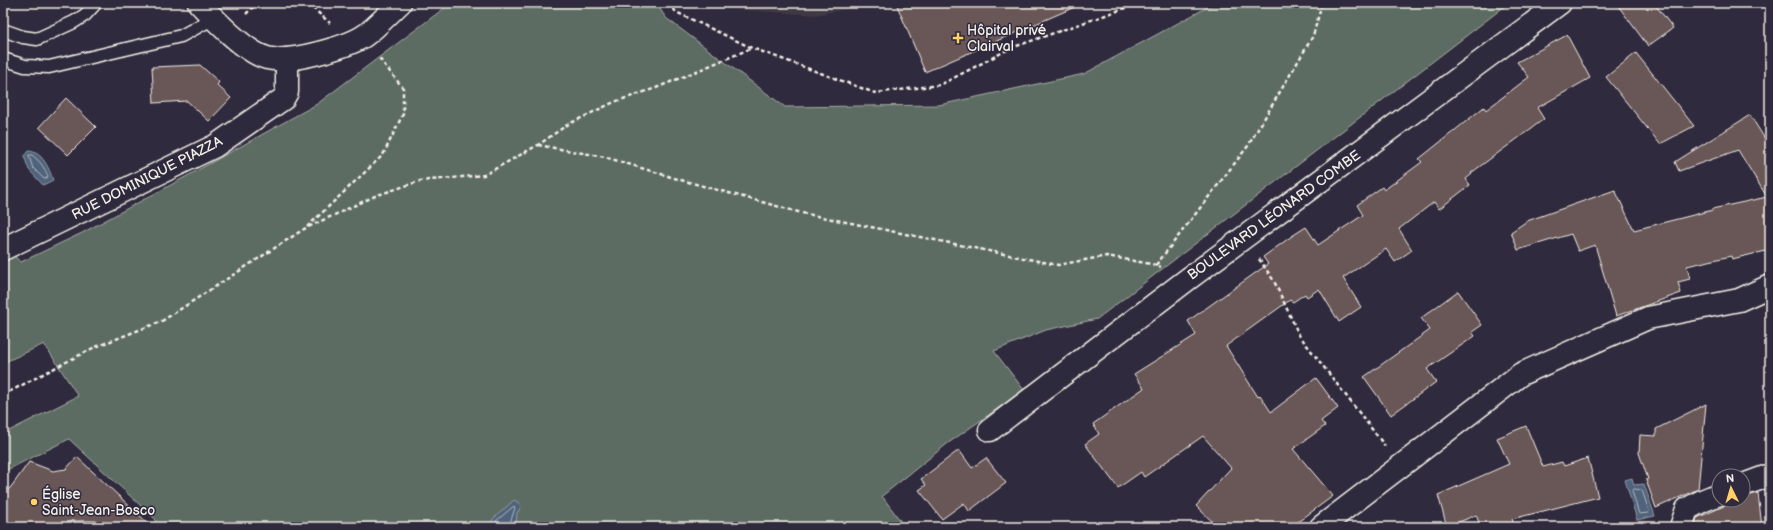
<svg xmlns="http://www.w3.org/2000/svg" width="1773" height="530" font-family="'Balsamiq Sans',sans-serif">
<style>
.built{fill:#403745}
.green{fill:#5d6c63;stroke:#a8aea6}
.water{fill:#50637b;stroke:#929ca7}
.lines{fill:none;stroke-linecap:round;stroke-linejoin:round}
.shore{stroke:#b2b8bc;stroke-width:1}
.building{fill:#695657;stroke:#f4f1e8}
.service-casing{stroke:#f4f1e8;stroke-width:15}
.minor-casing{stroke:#f4f1e8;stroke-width:25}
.path{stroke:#f4f1e8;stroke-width:2.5;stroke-dasharray:4 3;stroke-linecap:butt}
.service{stroke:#2f2a3d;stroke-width:12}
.minor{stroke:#2f2a3d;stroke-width:22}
.poi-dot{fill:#ffd166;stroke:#2f2a3d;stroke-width:1.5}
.labels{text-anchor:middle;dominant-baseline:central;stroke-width:3;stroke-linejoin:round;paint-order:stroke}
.poi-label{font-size:14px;fill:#f4f1e8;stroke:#2f2a3d;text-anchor:start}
.street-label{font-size:14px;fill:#f4f1e8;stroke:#2f2a3d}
</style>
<rect width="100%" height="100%" fill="#2f2a3d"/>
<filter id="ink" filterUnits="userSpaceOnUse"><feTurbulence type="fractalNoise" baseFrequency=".025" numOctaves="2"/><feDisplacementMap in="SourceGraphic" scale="8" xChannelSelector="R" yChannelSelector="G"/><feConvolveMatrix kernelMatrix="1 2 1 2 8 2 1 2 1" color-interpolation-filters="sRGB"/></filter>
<g filter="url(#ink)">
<polygon class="built" points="682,3 877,3 816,15 685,6"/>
<polygon class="green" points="451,3 656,3 666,18 785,107 939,105 1084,74 1215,3 1509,3 1097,319 1046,330 994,351 1024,390 947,444 882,496 905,527 150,527 156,520 69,439 3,472 3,434 78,396 44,344 3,363 3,247 21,262 82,233 189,175 317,104"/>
<g class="water">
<path d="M28 151C42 151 49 168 53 180L43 185 29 170 24 156Z"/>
<polygon points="1632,478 1634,485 1644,484 1655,516 1637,520 1625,480"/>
<polygon points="514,500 519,503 521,507 517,513 516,527 490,527 493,519"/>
</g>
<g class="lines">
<g class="shore">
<path d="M29 155H32C39 160 44 167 48 176L47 178 44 179 33 168Z"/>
<polygon points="1634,489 1642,490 1649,511 1648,513 1639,514 1632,491"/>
<polyline points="494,527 496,521 514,506 515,508 511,520 512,527"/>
</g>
</g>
<g class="building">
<polygon points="896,3 1084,3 925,72"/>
<polygon points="1616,3 1654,3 1673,28 1648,46"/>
<polygon points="1567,35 1590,78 1537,108 1544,119 1471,173 1472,174 1466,179 1470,185 1439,209 1434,202 1399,229 1412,250 1395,262 1386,249 1343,278 1361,307 1339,322 1319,289 1307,297 1305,294 1293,302 1290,300 1226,346 1258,397 1260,395 1271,412 1316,378 1338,408 1321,421 1325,426 1293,449 1333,496 1291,527 1218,527 1196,506 1231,468 1203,436 1144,477 1141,472 1118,488 1085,444 1099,434 1093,424 1144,388 1134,374 1196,335 1188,321 1268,264 1263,257 1292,236 1306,227 1318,245 1363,215 1357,205 1382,187 1384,190 1422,162 1419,159 1484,107 1486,110 1529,77 1517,62"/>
<polygon points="1636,53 1694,126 1660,144 1606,77"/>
<polygon points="200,65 219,82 217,85 231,98 209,121 187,101 154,103 152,67"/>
<polygon points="66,98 96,127 68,155 39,127"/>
<polygon points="1750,115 1770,147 1770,250 1732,259 1731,256 1687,266 1690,279 1678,282 1681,293 1616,316 1595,245 1578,251 1571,234 1518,250 1511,232 1527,221 1615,190 1634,230 1713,210 1712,209 1767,197 1738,150 1679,171 1675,162"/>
<polygon points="1458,291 1482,325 1472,332 1475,336 1427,369 1436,382 1391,415 1364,377 1430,330 1421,318"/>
<polygon points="1706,404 1698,489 1656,508 1646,480 1648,479 1639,453 1640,435 1656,436 1656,429"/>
<polygon points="1526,426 1543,467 1562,462 1564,466 1588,458 1598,497 1512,519 1515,527 1481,527 1476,515 1447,527 1438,495 1509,464 1497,438"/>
<polygon points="959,450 972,468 986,458 1006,483 969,511 964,503 942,519 919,490 926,485 921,479"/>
<polygon points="77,457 152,527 103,527 96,521 71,521 65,527 3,527 3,494 11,487 29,462 53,471 66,469"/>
<polygon points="1758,493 1762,527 1694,527 1697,518 1724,506 1729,501 1743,500 1743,497"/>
</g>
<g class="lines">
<g class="service-casing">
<g id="service">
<polyline points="3,30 23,37 37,39 74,22 85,15 96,3"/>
<polyline points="3,59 25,66 49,67 181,36 214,18"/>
</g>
</g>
<g class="minor-casing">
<g id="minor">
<path d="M199 3C214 19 246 53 267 58 288 64 347 47 364 36 377 27 389 13 400 3"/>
<polyline points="3,249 215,146 283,99 287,92 287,59"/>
<polyline points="990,430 1188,279 1560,3"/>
<polyline points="1743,485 1770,475"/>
<polyline points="1321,527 1521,374 1648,318 1739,300 1770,286"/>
<polyline points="1681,527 1687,509 1702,501 1719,494"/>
</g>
</g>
<g class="path">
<polyline points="307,3 330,23"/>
<polyline points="669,3 676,12 752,48 875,93 940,85 1011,48 1140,3"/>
<polyline points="246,14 257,3"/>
<polyline points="538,145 605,157 681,180 802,213 1058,265 1107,256 1156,265 1161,267"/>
<polyline points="307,227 383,155 403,114 403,88 379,58"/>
<polyline points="1259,259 1274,281 1299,335 1385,446"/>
<polyline points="1156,265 1248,146 1313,36 1322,3"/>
<polyline points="3,395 93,348 162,321 304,229 375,196 420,181 484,175 538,145 567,125 614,102 656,88 752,48"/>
</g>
<use href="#service" class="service"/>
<use href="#minor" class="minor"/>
</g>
</g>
<g class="poi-dot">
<path d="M956 32h4v4h4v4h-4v4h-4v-4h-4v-4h4z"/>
<circle cx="34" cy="502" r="4"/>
</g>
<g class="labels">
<g class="poi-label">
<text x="967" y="30">Hôpital privé<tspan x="967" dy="16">Clairval</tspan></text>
<text x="42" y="494">Église<tspan x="42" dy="16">Saint-Jean-Bosco</tspan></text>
</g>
<g class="street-label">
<text transform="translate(147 178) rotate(-27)">RUE DOMINIQUE PIAZZA</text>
<text transform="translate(1274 215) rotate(-36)">BOULEVARD LÉONARD COMBE</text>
</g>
</g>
<rect width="1773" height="530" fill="none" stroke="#2f2a3d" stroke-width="16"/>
<rect x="8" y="8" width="1757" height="514" fill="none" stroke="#f4f1e8" stroke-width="1.5" filter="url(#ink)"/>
<g transform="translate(1731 488) rotate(355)"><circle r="19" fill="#2f2a3d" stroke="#7e7a81"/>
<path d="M0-3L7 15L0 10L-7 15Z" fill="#ffd166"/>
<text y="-6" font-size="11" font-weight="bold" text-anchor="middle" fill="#f4f1e8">N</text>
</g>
</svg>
